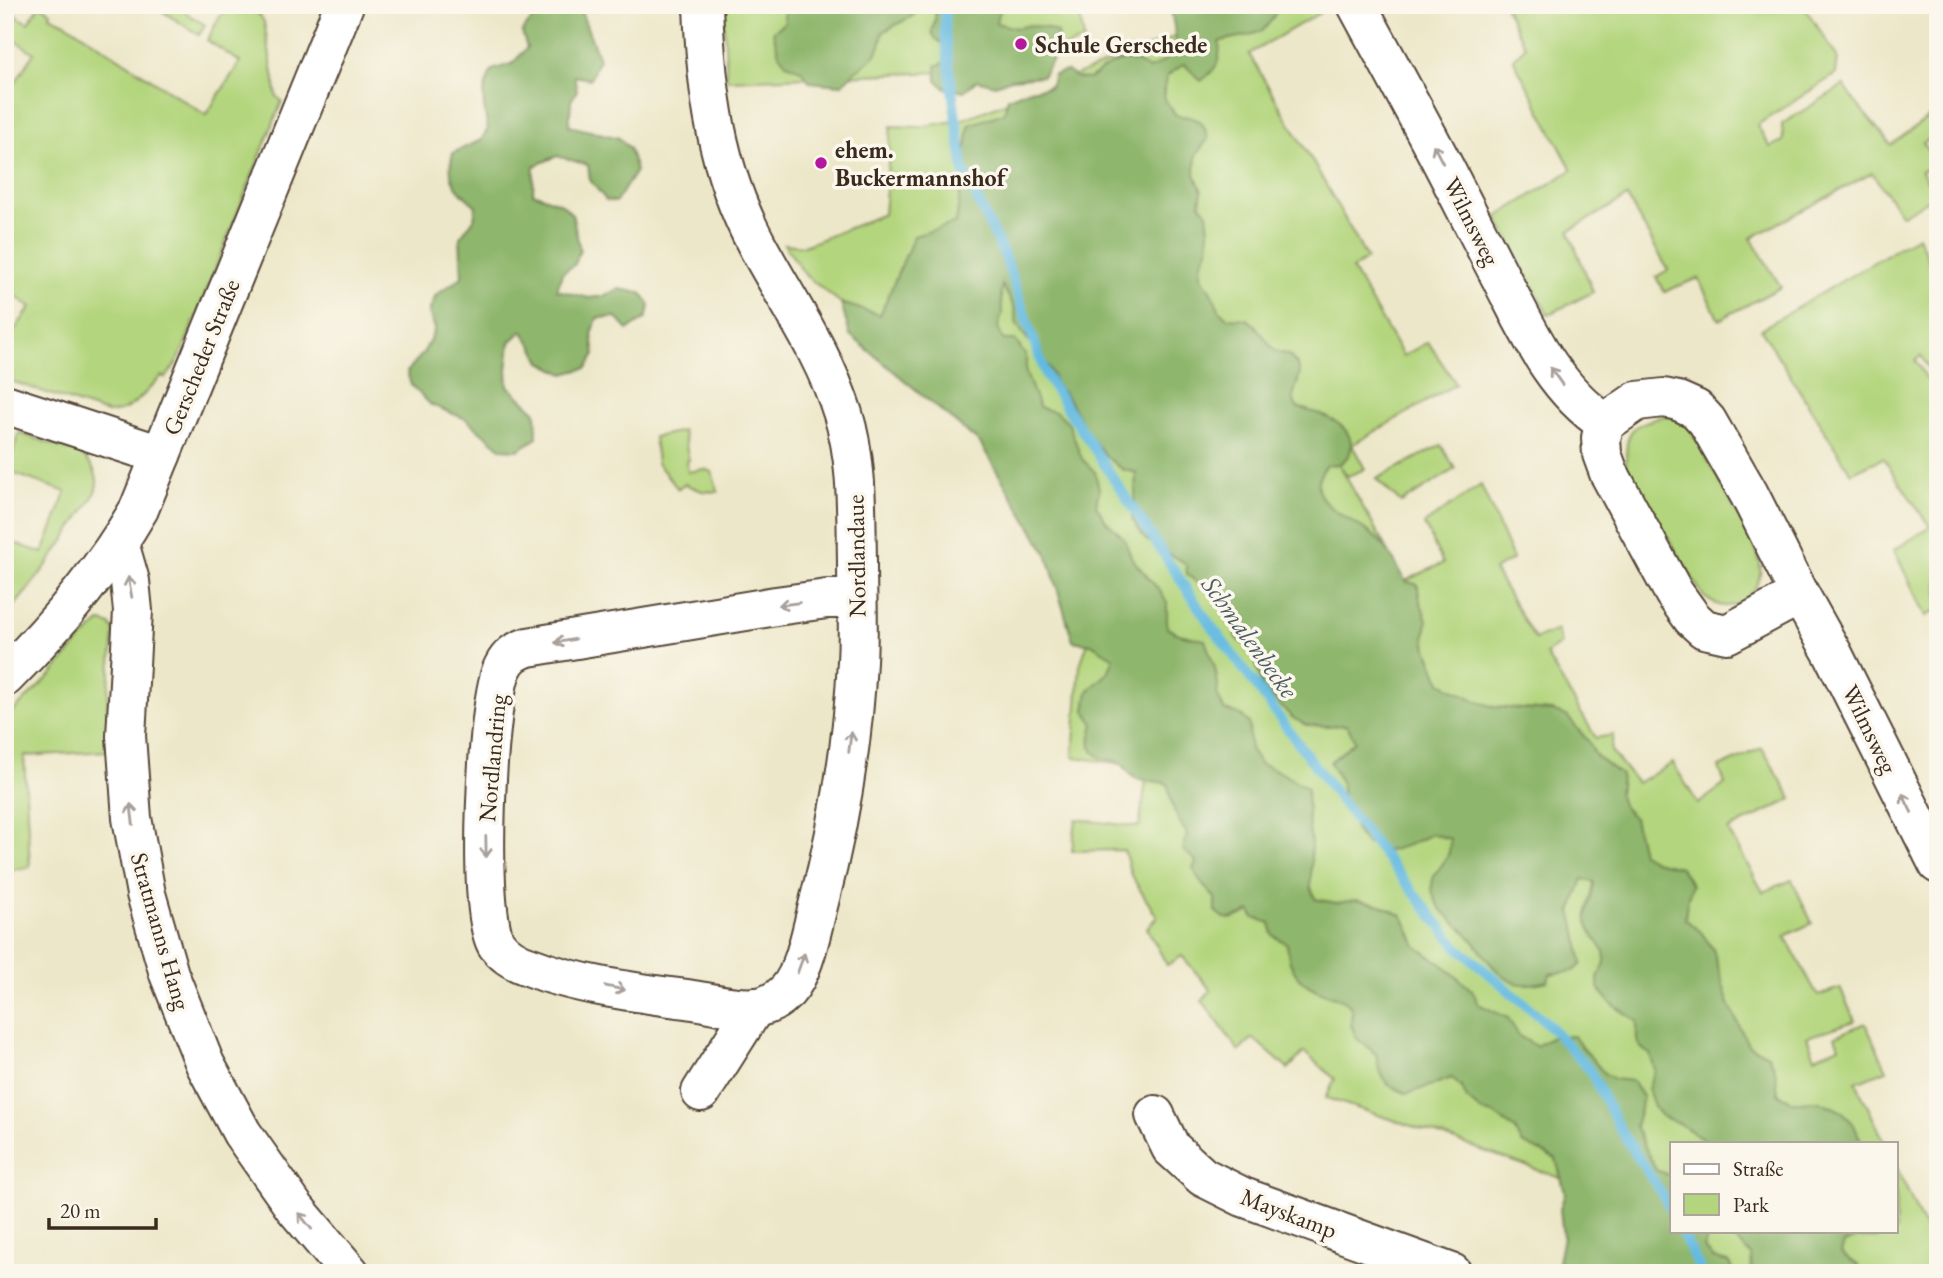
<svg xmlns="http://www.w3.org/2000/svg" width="1943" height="1278" font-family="'EB Garamond',serif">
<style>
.green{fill:#b3d57d;stroke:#77804e;stroke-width:2}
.forest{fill:#8eb66c;stroke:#647045;stroke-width:2}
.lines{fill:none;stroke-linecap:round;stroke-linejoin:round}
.stream{stroke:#63bae0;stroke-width:10}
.minor-casing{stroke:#564638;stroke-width:42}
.minor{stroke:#fff;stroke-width:38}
.oneway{stroke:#a79f9a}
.poi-dot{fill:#b5179e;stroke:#fbf7ec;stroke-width:2.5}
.labels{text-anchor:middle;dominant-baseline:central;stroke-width:7;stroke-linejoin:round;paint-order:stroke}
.poi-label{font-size:24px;font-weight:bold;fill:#3b2a1e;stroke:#fbf7ec;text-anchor:start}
.street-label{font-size:24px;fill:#3b2a1e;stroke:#fbf7ec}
.water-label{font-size:26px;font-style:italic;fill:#495c62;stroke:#fbf7ec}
</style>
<rect width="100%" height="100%" fill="#fbf7ec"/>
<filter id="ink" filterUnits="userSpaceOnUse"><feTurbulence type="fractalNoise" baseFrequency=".0143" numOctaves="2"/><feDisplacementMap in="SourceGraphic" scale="14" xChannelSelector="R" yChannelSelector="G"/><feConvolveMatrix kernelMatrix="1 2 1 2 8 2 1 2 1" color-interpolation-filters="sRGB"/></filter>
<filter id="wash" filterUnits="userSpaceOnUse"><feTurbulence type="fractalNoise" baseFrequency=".00686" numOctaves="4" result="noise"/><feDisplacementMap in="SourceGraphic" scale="28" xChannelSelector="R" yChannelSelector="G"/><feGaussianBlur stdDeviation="1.57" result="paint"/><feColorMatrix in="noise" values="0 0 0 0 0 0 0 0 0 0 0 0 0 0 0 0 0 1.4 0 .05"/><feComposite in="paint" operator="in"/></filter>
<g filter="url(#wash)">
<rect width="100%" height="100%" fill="#ede7c9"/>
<g class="green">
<path d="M40 5 51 12 50 16 65 23 206 115 240 62 207 40C212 33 216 21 221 15 235 0 256 5 264 22L277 97 282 101 179 359 166 378 162 376C145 391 132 414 107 413L5 379V343L31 307 5 289V99L34 53 5 34V20L10 12 28 23Z"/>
<polygon points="153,5 174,5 205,25 199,35"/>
<polygon points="723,5 943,5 945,72 727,80"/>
<polygon points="954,5 1058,5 1079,9 1084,40 1049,54"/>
<polygon points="1256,5 1326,5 1328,8 1249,54 1320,174 1367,259 1352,269 1403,356 1428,342 1456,384 1352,445 1365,469 1348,476 1338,463 1405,581 1443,563 1424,524 1481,485 1513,559 1494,570 1535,639 1557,630 1561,644 1546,654 1596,738 1613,735 1611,751 1637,783 1673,763 1698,804 1725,784 1719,767 1762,748 1792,799 1728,830 1763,892 1792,880 1812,923 1785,936 1818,996 1840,988 1855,1021 1807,1037 1815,1057 1839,1047 1835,1036 1865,1023 1887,1070 1856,1082 1885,1143 1672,1143 1672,1231 1896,1231 1896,1166 1938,1257 1938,1273 1579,1273 1563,1179 1442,1136 1326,1098 1335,1079 1304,1052 1288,1069 1253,1038 1239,1051 1202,1000 1211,990 1182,956 1167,965 1147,928 1157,917 1131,875 1124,850 1072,851 1076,819 1139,827 1148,768 1073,757 1080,665 1088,642 1061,565 980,436 853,328 841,303 806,276 784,244 804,246 884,214 891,126 919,127 961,120"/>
<polygon points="1504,5 1803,5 1838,58 1836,74 1757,125 1770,147 1783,141 1782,124 1844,85 1856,103 1891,145 1930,116 1938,133 1923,143 1938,167 1921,171 1937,195 1902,215 1872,173 1751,238 1781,287 1719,320 1698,278 1664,292 1656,277 1668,270 1627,197 1569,231 1593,292 1548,315 1497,217 1572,170 1513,59 1525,47"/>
<polygon points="1918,236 1938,281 1938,385 1921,356 1915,360 1938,396 1938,615 1935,611 1926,616 1894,550 1930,527 1883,458 1851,473 1761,329"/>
<path d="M1667 415 1686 424 1695 437 1753 542C1757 553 1762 564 1760 575 1756 594 1738 610 1719 605 1714 604 1709 600 1704 597L1626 469C1626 427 1628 427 1667 415Z"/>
<polygon points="683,431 689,460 687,461 688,472 704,469 712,472 718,492 702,491 685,484 678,489 657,463 654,437"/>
<path d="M19 433 81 454C88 460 97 471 97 482 97 494 87 506 80 516 58 552 33 585 5 617V540L43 553 66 492 7 471Z"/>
<polygon points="1441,445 1455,469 1401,503 1376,479"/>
<path d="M100 622C108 623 113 625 114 633L107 706V751L24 756 30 867 5 871V719L50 676 81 640Z"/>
</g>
<g class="forest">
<path d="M551 5H574L582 14 599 59 590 79 574 76 577 90 571 101 569 126 619 138 629 148 636 171 616 202 606 200 590 180 588 165 557 156 534 166 533 193 562 204 572 214 580 250 575 264 562 273 557 290 589 298 604 296 619 289 641 293 650 305 646 318 628 330 616 317 597 318 592 335 595 354 587 368 564 374 541 362 533 346 522 331 510 342 507 370 508 386 536 412 537 438 518 450 502 449 466 419 431 405 411 385 407 372 424 352 435 329 429 312 436 295 462 277 460 237 474 219 476 206C457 190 445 179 453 153L481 140 488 129C483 103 480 95 492 70L512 64 527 48 522 32 542 7Z"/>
<path d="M783 5H921L914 15 883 32C879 55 876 56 858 69 852 73 847 80 841 85L810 82 801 70 787 64 779 54 773 32 785 22Z"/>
<polygon points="936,5 1001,5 996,23 1016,28 1030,25 1046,28 1057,33 1059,49 1042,76 1011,79 995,85 977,80 964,91 945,88 937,81 936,66 949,61 950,49 935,38 932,32 935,21"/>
<path d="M1171 5H1279C1264 43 1250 31 1219 42 1221 61 1217 69 1201 81L1184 64 1167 76C1161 96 1163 99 1176 115 1197 118 1203 117 1208 139L1196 155 1195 174 1202 191 1200 204 1207 213 1209 230 1208 249 1201 265V276L1211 292 1220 311 1227 318 1246 319 1254 324 1275 351 1289 355 1298 366 1300 374 1293 396 1296 407C1311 411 1326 415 1339 424 1352 434 1357 451 1342 462 1338 465 1331 465 1325 466 1323 471 1319 476 1318 481 1313 507 1359 522 1374 536 1388 547 1397 566 1405 581L1418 585 1419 597 1427 621 1425 636 1427 649 1441 683 1479 702 1494 707 1552 711 1567 716 1589 742 1596 756 1621 775 1619 796 1622 805 1634 818 1642 853 1654 861 1680 867 1692 885 1687 902 1685 919 1701 932 1713 949 1728 1002 1748 1045 1768 1055 1775 1069 1778 1094 1793 1102 1820 1101 1843 1112 1854 1125 1861 1141 1860 1143H1710L1678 1123 1661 1116 1655 1109 1648 1089 1655 1070 1650 1054C1632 1044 1638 1039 1637 1021 1624 1011 1597 1000 1598 979 1599 973 1606 966 1605 959 1605 945 1588 934 1587 920 1586 910 1593 893 1594 882L1583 879 1571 912 1577 932 1582 964 1574 971 1550 974 1548 981C1537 983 1521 987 1511 981 1493 972 1484 953 1471 938 1458 922 1434 911 1432 888 1431 873 1443 867 1448 855 1450 851 1450 843 1450 839L1432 834 1408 845 1388 851 1365 843 1355 829 1353 816 1344 805 1341 783 1330 762 1355 741 1347 725 1326 726 1306 725 1293 718 1263 689 1256 664 1259 652 1240 641 1235 635 1233 621 1227 607 1223 588H1203L1187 574 1186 564 1145 539 1132 519 1135 497 1136 473 1122 469 1107 457 1088 434 1068 398 1056 384 1050 369 1017 325 1014 307 1002 285 1001 294 1002 313 998 327 1003 340H1015L1026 356V373L1039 407 1058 413 1068 422 1082 459 1095 472 1099 489 1096 505 1106 521 1124 538 1132 559 1160 591 1167 603V628L1179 634 1205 640 1215 668 1218 685 1217 694 1224 710 1239 714 1249 723 1250 749 1260 764 1278 771 1307 788 1308 820 1311 841V887L1315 899 1337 903 1356 900 1381 905 1403 916 1416 946 1443 965 1473 991 1478 1004 1508 1018 1519 1036 1536 1046 1552 1037 1573 1036 1604 1073 1614 1079 1632 1081 1643 1098 1635 1126 1656 1170 1672 1176V1231H1709L1704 1248 1713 1258 1728 1262 1734 1273H1580L1558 1262 1563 1237 1560 1209 1565 1193 1556 1159 1522 1143 1515 1129 1493 1114 1481 1111 1467 1099 1462 1088 1452 1078 1407 1094 1387 1084 1379 1069 1376 1054 1356 1038 1351 1024 1352 1009C1344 998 1341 999 1329 995 1302 986 1288 973 1287 944L1273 935 1270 923 1254 918 1250 911C1235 918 1228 924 1215 911V898L1202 884 1193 869 1196 861 1183 850 1187 834C1176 816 1170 805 1168 784 1157 780 1142 782 1135 778 1128 774 1125 765 1119 762 1114 759 1107 761 1102 758 1086 751 1090 737 1094 724L1085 711 1088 691 1108 673 1114 658 1091 644 1073 641 1047 554 980 443 850 335 841 303 880 315 914 236 956 223 969 125 1004 113 1008 98 1028 90 1050 87 1054 75 1066 71 1077 78 1089 79C1099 71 1113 62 1127 60 1134 59 1142 65 1149 69 1189 51 1173 38 1171 5Z"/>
<polygon points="1732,1231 1886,1231 1876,1238 1857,1238 1844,1243 1841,1253 1859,1266 1859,1273 1752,1273 1751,1255 1732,1236"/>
</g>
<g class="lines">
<g class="stream">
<polyline points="945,5 945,33 954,104 964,172 1005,257 1046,376 1207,620 1344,805 1457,947 1545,1021 1589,1069 1620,1129 1665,1199 1672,1213"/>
<polyline points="1681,1231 1702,1273"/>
</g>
</g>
</g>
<g filter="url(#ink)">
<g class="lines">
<g class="minor-casing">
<g id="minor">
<path d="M703 5C706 90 716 169 757 245 787 301 824 353 843 414 858 462 856 512 857 562 857 595 859 628 857 661 853 744 839 826 818 906 811 931 805 971 787 991 779 999 770 1005 759 1007 738 1010 714 1003 693 1000 641 993 579 986 531 967 518 963 505 956 497 945 476 917 486 700 503 667 509 655 516 651 528 647L776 606 827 599H857"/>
<path d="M1357 5C1390 66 1424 127 1455 188 1472 221 1489 255 1506 288 1532 339 1556 390 1605 423"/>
<polyline points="5,404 161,455"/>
<polyline points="119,543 130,581 133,611 126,736 132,818 146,894 169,974 205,1064 242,1133 294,1207 350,1273"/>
<polyline points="1800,595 1727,634 1704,629 1692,618 1674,593 1609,473 1602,454 1601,438 1605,423 1637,401 1664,398 1678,401 1696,409 1707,421 1749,494 1800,595 1833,654 1938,864"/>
<path d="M5 677C53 629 105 568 139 509L344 5"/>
<polyline points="701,1092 755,1007"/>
<polyline points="1155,1115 1171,1148 1203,1177 1243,1197 1452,1273"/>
</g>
</g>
<use href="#minor" class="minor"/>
</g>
<defs><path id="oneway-shaft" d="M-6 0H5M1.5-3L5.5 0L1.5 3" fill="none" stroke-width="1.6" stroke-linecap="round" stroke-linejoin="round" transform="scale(1.75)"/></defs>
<g class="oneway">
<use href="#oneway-shaft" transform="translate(1438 154) rotate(-117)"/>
<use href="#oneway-shaft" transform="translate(1556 376) rotate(-125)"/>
<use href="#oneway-shaft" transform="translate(130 587) rotate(-100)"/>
<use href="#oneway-shaft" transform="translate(789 604) rotate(172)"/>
<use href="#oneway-shaft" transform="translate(565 641) rotate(170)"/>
<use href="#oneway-shaft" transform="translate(850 742) rotate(-83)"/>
<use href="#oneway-shaft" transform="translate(1907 803) rotate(-116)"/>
<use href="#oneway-shaft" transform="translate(132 814) rotate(-97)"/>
<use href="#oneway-shaft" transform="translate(486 847) rotate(89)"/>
<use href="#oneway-shaft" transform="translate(801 963) rotate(-70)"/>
<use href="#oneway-shaft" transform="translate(615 988) rotate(12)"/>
<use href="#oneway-shaft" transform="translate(305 1221) rotate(-129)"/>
</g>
</g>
<g class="poi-dot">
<circle cx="1021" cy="44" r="7"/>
<circle cx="821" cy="163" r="7"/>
</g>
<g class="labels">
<g class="poi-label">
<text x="1035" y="44">Schule Gerschede</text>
<text x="835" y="149">ehem.<tspan x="835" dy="28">Buckermannshof</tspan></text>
</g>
<g class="street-label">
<text transform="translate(1472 221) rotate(63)">Wilmsweg</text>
<text transform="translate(201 357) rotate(-68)">Gerscheder Straße</text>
<text transform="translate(856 556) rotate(-91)">Nordlandaue</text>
<text transform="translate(1870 729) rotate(64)">Wilmsweg</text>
<text transform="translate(492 758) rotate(-85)">Nordlandring</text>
<text transform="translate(161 931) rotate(74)">Stratmanns Hang</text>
<text transform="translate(1289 1213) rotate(21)">Mayskamp</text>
</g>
<g class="water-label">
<text transform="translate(1250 637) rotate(54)">Schmalenbecke</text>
</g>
</g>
<rect width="1943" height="1278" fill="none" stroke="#fbf7ec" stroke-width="28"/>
<rect x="1670" y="1142" width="228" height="91" fill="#fbf7ec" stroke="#aea59a" stroke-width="2"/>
<rect x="1684" y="1164" width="35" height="10" fill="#ffffff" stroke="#aea59a" stroke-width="2"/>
<text x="1733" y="1176" font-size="21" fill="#3b2a1e">Straße</text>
<rect x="1684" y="1194" width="35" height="21" fill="#b3d57d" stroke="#aea59a" stroke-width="2"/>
<text x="1733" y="1212" font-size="21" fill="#3b2a1e">Park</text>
<path d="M49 1218v10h107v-10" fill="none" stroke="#3b2a1e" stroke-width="3.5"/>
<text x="60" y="1218" font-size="21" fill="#3b2a1e" stroke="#fbf7ec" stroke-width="5" paint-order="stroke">20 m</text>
</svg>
